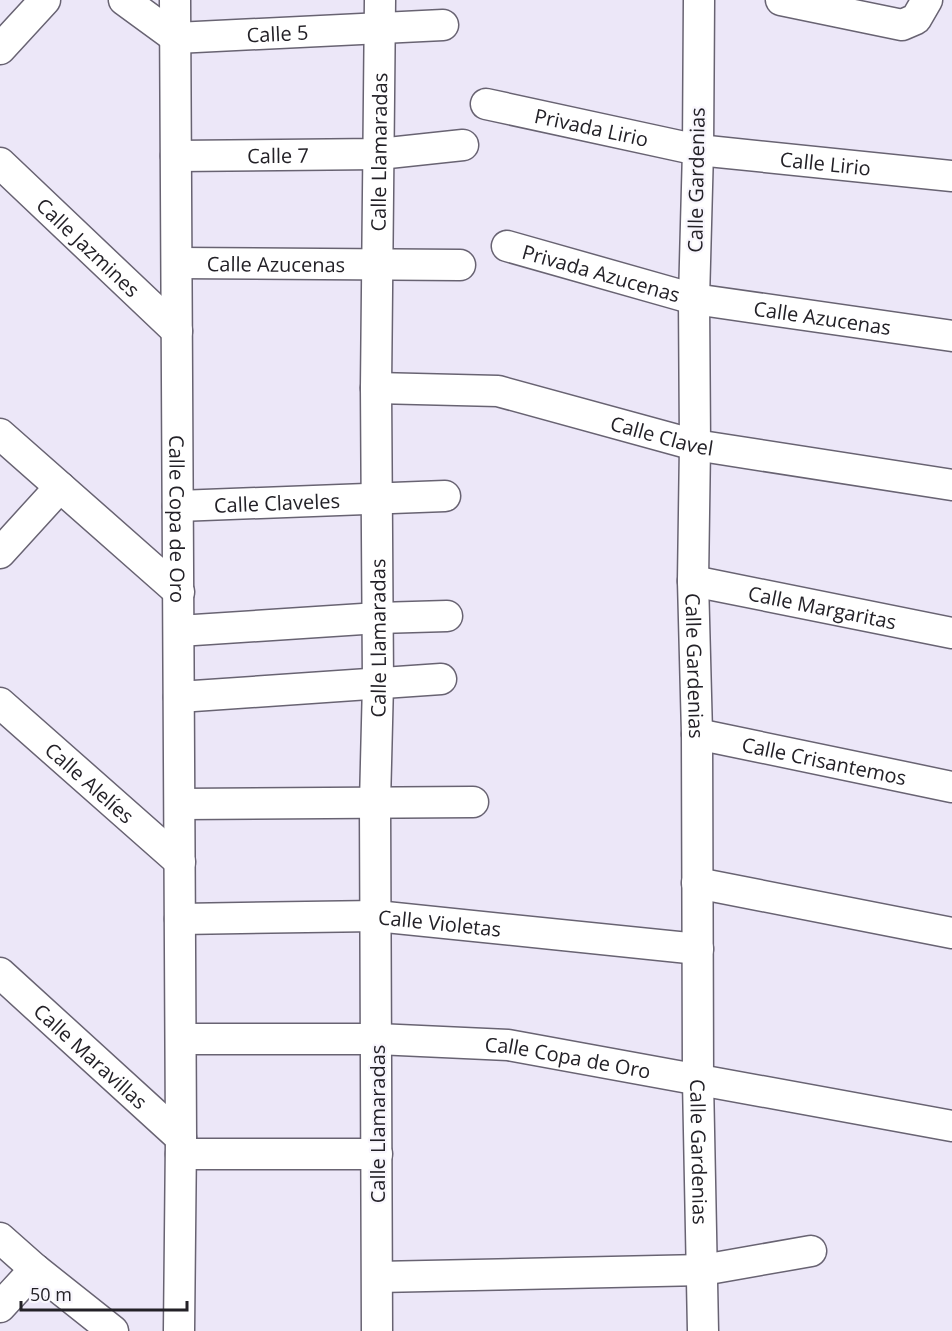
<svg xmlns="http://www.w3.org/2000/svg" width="952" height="1331" font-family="'Open Sans',sans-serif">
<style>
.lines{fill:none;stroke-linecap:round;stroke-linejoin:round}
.minor-casing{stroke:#686372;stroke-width:33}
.minor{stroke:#fff;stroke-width:30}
.labels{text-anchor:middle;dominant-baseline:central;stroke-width:4.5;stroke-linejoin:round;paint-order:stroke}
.street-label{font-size:20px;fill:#232127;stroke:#f8f6fd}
</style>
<rect width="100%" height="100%" fill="#ece7f8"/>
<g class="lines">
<g class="minor-casing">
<g id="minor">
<path id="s1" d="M124 0 176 38 443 25"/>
<path id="s2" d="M175 0 181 1138 179 1331"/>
<path id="s3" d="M699 0 698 150 694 299 695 445 693 581 697 734 698 1081 703 1331"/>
<polyline points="781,0 902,25 916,19 927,0"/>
<polyline points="0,49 45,0"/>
<path id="s4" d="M486 104 698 150 952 176"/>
<path id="s5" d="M176 156 379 154 463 145"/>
<path id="s6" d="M0 163 177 331"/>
<path id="s7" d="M507 246 694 299 952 336"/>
<path id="s8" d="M177 263 460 265"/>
<path id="s9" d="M376 388 498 391 695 445 952 485"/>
<polyline points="0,434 179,592"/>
<path id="s10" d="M178 506 445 496"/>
<polyline points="0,553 60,487"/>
<path id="s11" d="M693 581 952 633"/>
<polyline points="179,631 378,618 447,616"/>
<polyline points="179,697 441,679"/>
<path id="s12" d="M0 703 180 862"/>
<path id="s13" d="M697 734 952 787"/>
<polyline points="180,804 473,802"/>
<polyline points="697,883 952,933"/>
<path id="s14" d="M180 919 376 916 698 949"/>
<path id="s15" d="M0 973 181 1138"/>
<path id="s16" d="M181 1039H377L508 1045 952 1126"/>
<polyline points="181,1154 377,1154"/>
<polyline points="0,1238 35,1269 113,1331"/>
<polyline points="378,1277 703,1270 811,1251"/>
<polyline points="0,1307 35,1269"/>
<path id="s17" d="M377 1331 375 803 378 683 376 388 380 0"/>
</g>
</g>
<use href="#minor" class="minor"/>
</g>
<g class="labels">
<g class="street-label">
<text stroke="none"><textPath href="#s1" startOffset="166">Calle 5</textPath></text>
<text stroke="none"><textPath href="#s4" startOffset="108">Privada Lirio</textPath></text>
<text stroke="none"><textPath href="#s17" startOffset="1179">Calle Llamaradas</textPath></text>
<text stroke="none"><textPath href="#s5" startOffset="102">Calle 7</textPath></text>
<text stroke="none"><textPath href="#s4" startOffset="345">Calle Lirio</textPath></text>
<text transform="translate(696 180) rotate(-89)">Calle Gardenias</text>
<text stroke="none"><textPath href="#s6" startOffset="122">Calle Jazmines</textPath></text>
<text stroke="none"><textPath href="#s8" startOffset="99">Calle Azucenas</textPath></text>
<text stroke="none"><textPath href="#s7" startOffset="98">Privada Azucenas</textPath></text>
<text stroke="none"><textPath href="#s7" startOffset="324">Calle Azucenas</textPath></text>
<text stroke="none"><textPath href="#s9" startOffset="292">Calle Clavel</textPath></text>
<text stroke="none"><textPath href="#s10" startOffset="99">Calle Claveles</textPath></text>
<text stroke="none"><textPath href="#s2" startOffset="519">Calle Copa de Oro</textPath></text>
<text stroke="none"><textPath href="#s11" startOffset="132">Calle Margaritas</textPath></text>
<text stroke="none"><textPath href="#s17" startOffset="693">Calle Llamaradas</textPath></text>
<text stroke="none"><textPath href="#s3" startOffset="666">Calle Gardenias</textPath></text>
<text stroke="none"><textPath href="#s13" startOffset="130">Calle Crisantemos</textPath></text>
<text stroke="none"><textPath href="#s12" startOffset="120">Calle Alelíes</textPath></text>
<text stroke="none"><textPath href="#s14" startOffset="260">Calle Violetas</textPath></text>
<text stroke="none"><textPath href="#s15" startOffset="123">Calle Maravillas</textPath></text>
<text stroke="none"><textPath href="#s16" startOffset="388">Calle Copa de Oro</textPath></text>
<text transform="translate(377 1124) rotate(-90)">Calle Llamaradas</text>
<text stroke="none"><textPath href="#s3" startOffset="1152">Calle Gardenias</textPath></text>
</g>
</g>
<path d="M21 1301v9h166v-9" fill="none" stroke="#232127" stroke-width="3"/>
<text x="30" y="1301" font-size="18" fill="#232127" stroke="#f8f6fd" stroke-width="4.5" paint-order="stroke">50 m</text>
</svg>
